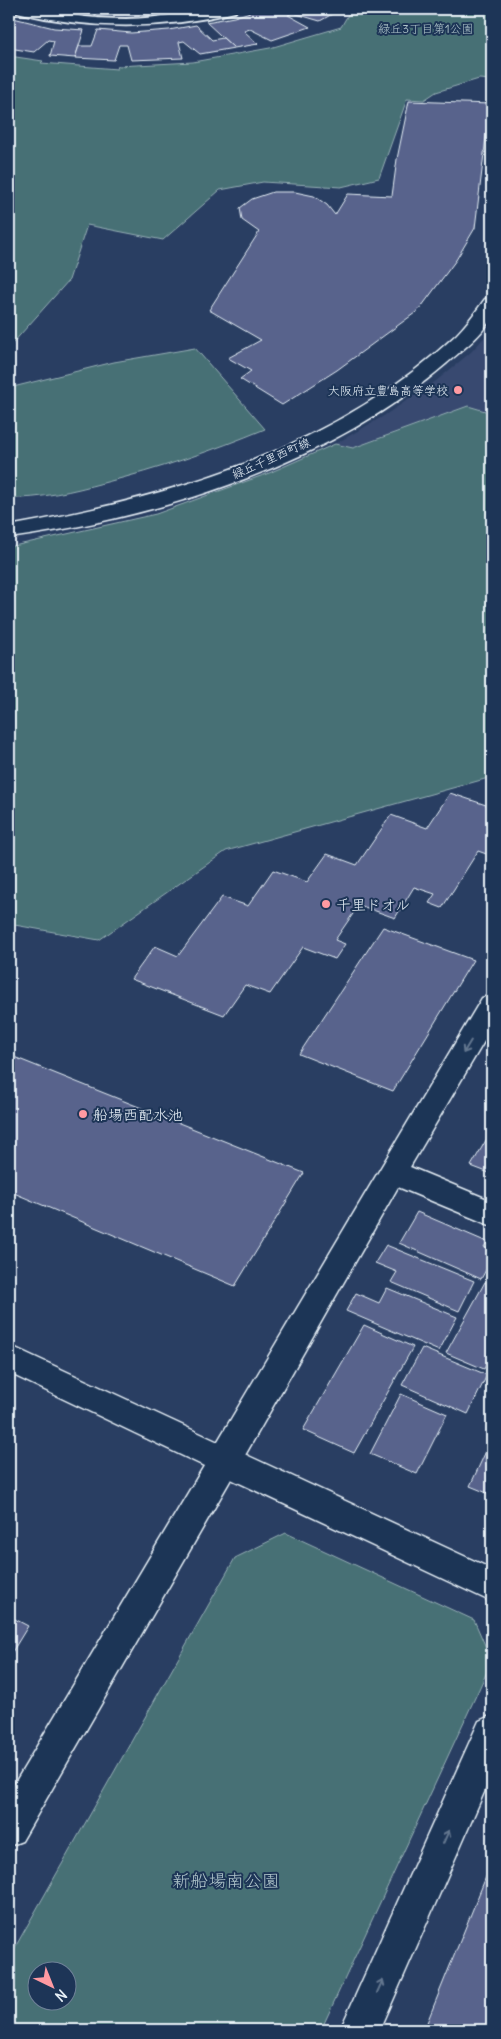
<svg xmlns="http://www.w3.org/2000/svg" width="501" height="2039" font-family="Delius,'Klee One',sans-serif">
<style>
.built{fill:#37496f}
.green{fill:#466f74;stroke:#97b0b6;fill-rule:evenodd}
.building{fill:#58648c;stroke:#e8f1f8}
.lines{fill:none;stroke-linecap:round;stroke-linejoin:round}
.lane-casing{stroke:#e8f1f8;stroke-width:4}
.street-casing{stroke:#e8f1f8;stroke-width:3}
.secondary-casing{stroke:#e8f1f8;stroke-width:3}
.path{stroke:#e8f1f8;stroke-width:2;stroke-dasharray:3 2.5;stroke-linecap:butt}
.lane{fill:#1d3557;fill-rule:evenodd}
.street{fill:#1d3557;fill-rule:evenodd}
.secondary{fill:#1d3557;fill-rule:evenodd}
.oneway{stroke:#64778f}
.poi-dot{fill:#ff9aa2;stroke:#1d3557;stroke-width:2}
.labels{text-anchor:middle;dominant-baseline:central;stroke-width:4;stroke-linejoin:round;paint-order:stroke}
.far-park-label{font-size:12px;fill:#afc4ca;stroke:#1d3557}
.far-poi-label{font-size:12px;fill:#e8f1f8;stroke:#1d3557;text-anchor:end}
.far-street-label{font-size:12px;fill:#e8f1f8;stroke:#1d3557}
.poi-label{font-size:15px;fill:#e8f1f8;stroke:#1d3557;text-anchor:start}
.near-park-label{font-size:18px;fill:#afc4ca;stroke:#1d3557}
</style>
<rect width="100%" height="100%" fill="#293e62"/>
<filter id="ink" filterUnits="userSpaceOnUse"><feTurbulence type="fractalNoise" baseFrequency=".02" numOctaves="2"/><feDisplacementMap in="SourceGraphic" scale="10" xChannelSelector="R" yChannelSelector="G"/><feConvolveMatrix kernelMatrix="1 2 1 2 8 2 1 2 1" color-interpolation-filters="sRGB"/></filter>
<g filter="url(#ink)">
<polygon class="built" points="492,329 492,413 468,406 352,448 335,444 382,417 436,381 471,352"/>
<g class="green">
<polygon points="364,9 426,9 492,13 492,80 479,79 436,92 424,100 407,99 379,178 341,187 263,182 220,190 163,240 87,225 69,280 12,344 9,354 9,56 43,61 41,63 117,69 118,66 193,62 270,48 341,27 349,13 354,14"/>
<path d="M195 348 265 429C212 451 159 469 103 483 73 491 40 499 9 498V388L114 362Z"/>
<polygon points="468,406 492,413 492,777 226,851 99,940 9,924 9,547 156,514 269,473 335,444 353,448"/>
<path d="M286 1533 474 1620 492 1661 321 2030H9V1958L235 1558ZM38 1972H68V2002H38Z"/>
</g>
<g class="building">
<polygon points="260,9 320,9 334,13 320,21 293,13 288,15 310,27 272,40 250,29 244,31 258,44 234,48 206,22 234,17"/>
<polygon points="9,17 54,28 84,30 75,58 50,56 54,41 48,40 34,52 9,48"/>
<polygon points="196,25 212,40 223,38 234,48 200,54 184,41 179,42 183,58 131,60 127,45 119,45 114,60 75,58 79,46 92,46 98,30 131,33 169,30"/>
<polygon points="409,101 490,104 475,228 456,260 419,310 337,370 282,405 240,379 251,371 228,358 261,340 209,310 259,232 242,220 240,208 252,199 273,192 295,192 314,196 327,205 335,215 348,194 392,196 397,159"/>
<polygon points="450,793 492,807 492,856 478,851 442,908 429,903 435,894 414,887 395,918 359,905 335,940 345,944 335,959 303,947 270,994 245,985 224,1015 131,979 155,946 178,956 222,897 248,906 273,870 307,882 327,854 357,865 391,815 427,828"/>
<polygon points="383,927 473,960 393,1091 299,1054"/>
<polygon points="9,1055 304,1173 235,1286 9,1191"/>
<polygon points="492,1130 492,1174 471,1166"/>
<polygon points="417,1212 487,1242 484,1247 492,1251 492,1259 481,1279 399,1243"/>
<polygon points="386,1245 474,1281 459,1311 391,1282 397,1272 375,1263"/>
<polygon points="485,1282 492,1285 492,1354 484,1369 446,1353"/>
<polygon points="387,1288 457,1317 439,1351 346,1311 356,1293 379,1303"/>
<polygon points="364,1325 413,1347 354,1453 303,1430"/>
<polygon points="422,1348 487,1375 468,1414 402,1385"/>
<polygon points="401,1394 447,1414 417,1474 370,1454"/>
<polygon points="492,1438 492,1495 470,1486"/>
<polygon points="9,1616 28,1626 9,1657"/>
<polygon points="492,1862 492,2030 424,2030"/>
</g>
<g class="lines">
<g class="lane-casing">
<path id="lane" d="M15 9C35 8 53 12 72 15 90 18 108 19 126 19 163 19 201 7 237 9L235 12C161 30 91 30 17 12Z"/>
</g>
<g class="street-casing">
<g id="street">
<polygon points="492,995 492,1028 410,1167 492,1201 492,1226 398,1187 236,1471 224,1476 212,1471 208,1461 212,1451 482,998"/>
<polygon points="492,1715 492,1774 380,2030 340,2030 479,1721"/>
</g>
</g>
<g class="secondary-casing">
<g id="secondary">
<path d="M492 297C492 302 494 311 492 316 485 333 461 351 447 363 330 464 160 517 9 538V526C168 498 336 449 457 334 467 324 476 311 485 299Z"/>
<polygon points="9,1345 492,1569 492,1602 231,1479 22,1841 9,1846 9,1793 204,1466 9,1373"/>
</g>
</g>
<polyline class="path" points="488,9 492,9"/>
<use href="#lane" class="lane"/>
<use href="#street" class="street"/>
<use href="#secondary" class="secondary"/>
</g>
<defs><path id="oneway-shaft" d="M-6 0H5M1.5-3L5.5 0L1.5 3" fill="none" stroke-width="1.6" stroke-linecap="round" stroke-linejoin="round" transform="scale(1.25)"/></defs>
<g class="oneway">
<use href="#oneway-shaft" transform="translate(467 1047) rotate(121)"/>
<use href="#oneway-shaft" transform="translate(446 1837) rotate(-66)"/>
<use href="#oneway-shaft" transform="translate(380 1986) rotate(-66)"/>
</g>
</g>
<g class="poi-dot">
<circle cx="458" cy="390" r="5"/>
<circle cx="326" cy="904" r="5"/>
<circle cx="83" cy="1114" r="5"/>
</g>
<g class="labels">
<g class="far-park-label">
<text x="426" y="28">緑丘3丁目第1公園</text>
</g>
<g class="far-poi-label">
<text x="448" y="390">大阪府立豊島高等学校</text>
</g>
<g class="far-street-label">
<text transform="translate(271 458) rotate(-24)">緑丘千里西町線</text>
</g>
<g class="poi-label">
<text x="336" y="904">千里ドオル</text>
<text x="93" y="1114">船場西配水池</text>
</g>
<g class="near-park-label">
<text x="226" y="1880">新船場南公園</text>
</g>
</g>
<rect width="501" height="2039" fill="none" stroke="#1d3557" stroke-width="30"/>
<rect x="15" y="15" width="471" height="2009" fill="none" stroke="#e8f1f8" stroke-width="2" filter="url(#ink)"/>
<g transform="translate(52 1986) rotate(137)"><circle r="24" fill="#1d3557" stroke="#6e8097"/>
<path d="M0-4L9 19L0 12L-9 19Z" fill="#ff9aa2"/>
<text y="-8" font-size="14" font-weight="bold" text-anchor="middle" fill="#e8f1f8">N</text>
</g>
</svg>
